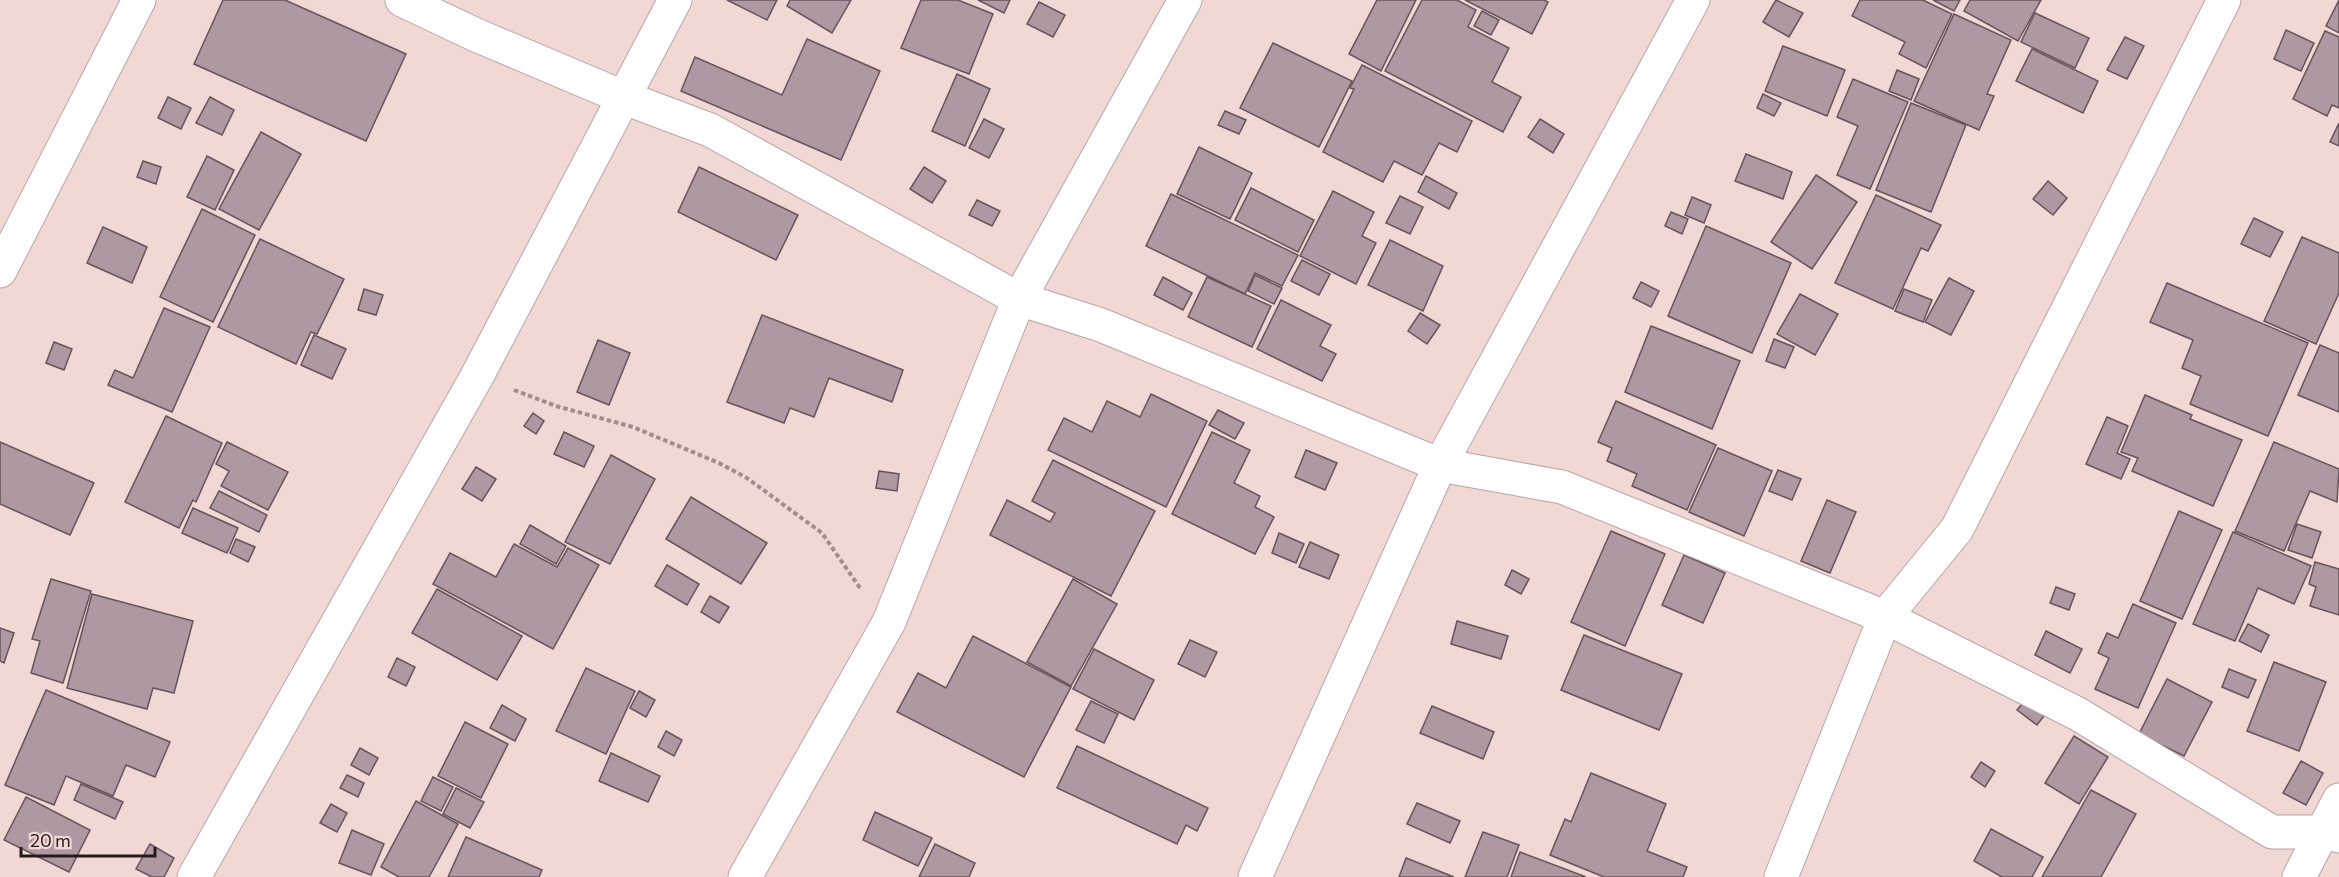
<svg xmlns="http://www.w3.org/2000/svg" width="2339" height="877" font-family="Commissioner,sans-serif">
<style>
.building{fill:#ae99a2;stroke:#66535b;stroke-width:1.5}
.lines{fill:none;stroke-linecap:round;stroke-linejoin:round}
.minor-casing{stroke:#bca4a1;stroke-width:35}
.path{stroke:#a08d8b;stroke-width:4;stroke-dasharray:4.5 3;stroke-linecap:butt}
.minor{stroke:#fff;stroke-width:33}
</style>
<rect width="100%" height="100%" fill="#f1d8d5"/>
<g class="building">
<polygon points="223,0 285,0 406,54 366,141 194,64"/>
<polygon points="727,0 777,0 767,20"/>
<polygon points="790,0 851,0 832,33 787,6"/>
<polygon points="921,0 958,0 993,14 969,74 901,48"/>
<polygon points="978,0 1010,0 1004,13"/>
<polygon points="1377,0 1416,0 1381,71 1349,54"/>
<polygon points="1422,0 1457,0 1476,10 1468,27 1509,48 1492,82 1521,97 1503,132 1385,71"/>
<polygon points="1465,0 1544,0 1548,2 1532,34"/>
<polygon points="1776,0 1803,13 1789,37 1763,22"/>
<polygon points="1860,0 1923,0 1952,14 1926,68 1899,54 1905,42 1852,16"/>
<polygon points="1933,0 1960,0 1954,11"/>
<polygon points="1970,0 2041,0 2018,41 1964,11"/>
<polygon points="2339,0 2339,33 2326,26"/>
<polygon points="1039,2 1065,15 1053,37 1027,24"/>
<polygon points="1482,11 1499,20 1491,35 1474,26"/>
<polygon points="2035,13 2089,38 2075,68 2021,42"/>
<polygon points="1954,14 2011,40 1987,94 1994,96 1979,130 1914,101"/>
<polygon points="2286,30 2314,43 2301,71 2274,59"/>
<polygon points="2325,31 2339,37 2339,108 2332,105 2327,116 2293,99"/>
<polygon points="2125,37 2144,46 2127,79 2107,70"/>
<polygon points="807,39 880,71 841,160 681,91 695,57 782,95"/>
<polygon points="1273,43 1352,81 1319,147 1240,108"/>
<polygon points="1783,46 1845,70 1827,116 1765,91"/>
<polygon points="2032,49 2098,81 2083,113 2016,81"/>
<polygon points="1362,65 1472,121 1457,152 1439,143 1422,175 1394,161 1383,182 1323,152 1354,89 1350,88"/>
<polygon points="1897,70 1919,79 1911,100 1889,91"/>
<polygon points="957,74 990,89 965,146 932,131"/>
<polygon points="1853,79 1908,102 1870,189 1837,175 1858,126 1837,117"/>
<polygon points="1763,94 1781,103 1774,116 1757,108"/>
<polygon points="168,97 191,108 181,129 158,118"/>
<polygon points="210,97 234,110 222,135 196,123"/>
<polygon points="1911,103 1966,125 1931,212 1876,190"/>
<polygon points="1225,111 1246,120 1239,134 1218,125"/>
<polygon points="984,119 1004,129 989,158 969,148"/>
<polygon points="1540,119 1564,134 1553,153 1528,137"/>
<polygon points="2339,123 2339,146 2330,142"/>
<polygon points="261,132 301,154 259,230 219,209"/>
<polygon points="1199,147 1252,173 1230,219 1177,194"/>
<polygon points="1746,154 1792,172 1783,199 1735,181"/>
<polygon points="207,156 234,170 215,210 187,197"/>
<polygon points="143,161 161,167 156,184 137,177"/>
<polygon points="699,167 798,215 776,260 678,212"/>
<polygon points="924,167 946,181 932,203 910,189"/>
<polygon points="1816,175 1857,202 1812,269 1771,242"/>
<polygon points="1426,176 1457,193 1449,209 1418,192"/>
<polygon points="2048,181 2067,198 2053,215 2033,199"/>
<polygon points="1251,188 1314,220 1298,252 1235,220"/>
<polygon points="1333,191 1374,212 1362,236 1376,243 1356,284 1300,256"/>
<polygon points="1171,194 1298,255 1282,286 1255,273 1245,294 1146,246"/>
<polygon points="1876,195 1941,225 1928,251 1921,248 1893,309 1835,283"/>
<polygon points="1400,196 1423,207 1410,234 1386,223"/>
<polygon points="1692,197 1711,205 1704,223 1685,215"/>
<polygon points="977,200 1000,211 992,226 969,215"/>
<polygon points="202,209 255,235 213,322 160,297"/>
<polygon points="1671,212 1688,219 1682,234 1665,226"/>
<polygon points="2254,218 2283,232 2270,257 2241,244"/>
<polygon points="1706,226 1791,263 1752,353 1668,316"/>
<polygon points="103,227 147,247 132,283 87,263"/>
<polygon points="2302,237 2339,253 2339,293 2316,344 2264,321"/>
<polygon points="260,239 344,279 317,334 311,332 296,364 218,327"/>
<polygon points="1390,240 1443,266 1423,311 1368,285"/>
<polygon points="1302,260 1330,274 1319,295 1291,281"/>
<polygon points="1255,275 1282,288 1274,304 1248,291"/>
<polygon points="1163,277 1192,293 1183,310 1154,295"/>
<polygon points="1207,277 1271,306 1252,347 1188,317"/>
<polygon points="1949,278 1974,291 1951,335 1925,322"/>
<polygon points="1641,282 1659,291 1651,307 1633,298"/>
<polygon points="2167,283 2308,343 2268,436 2190,404 2201,376 2182,368 2193,340 2150,322"/>
<polygon points="364,289 383,295 376,315 358,310"/>
<polygon points="1904,289 1932,300 1923,322 1895,311"/>
<polygon points="1800,294 1838,314 1815,355 1777,334"/>
<polygon points="1281,300 1331,325 1320,346 1336,354 1322,381 1257,349"/>
<polygon points="164,308 210,327 172,412 108,385 115,370 133,378"/>
<polygon points="1420,313 1440,325 1427,344 1408,331"/>
<polygon points="762,315 903,370 892,402 829,378 814,417 790,408 784,423 727,402"/>
<polygon points="1651,326 1740,361 1712,429 1625,392"/>
<polygon points="314,335 346,349 332,379 301,365"/>
<polygon points="1774,339 1794,347 1785,368 1766,361"/>
<polygon points="598,340 630,353 609,405 577,392"/>
<polygon points="54,342 72,349 64,370 46,363"/>
<polygon points="2320,345 2339,353 2339,412 2298,395"/>
<polygon points="1151,394 1207,421 1166,507 1048,450 1064,418 1092,432 1107,401 1140,417"/>
<polygon points="2145,395 2192,415 2190,419 2242,440 2213,506 2132,471 2138,458 2121,452"/>
<polygon points="1616,401 1716,445 1687,510 1632,486 1637,474 1607,461 1612,448 1598,442"/>
<polygon points="1218,410 1244,423 1235,439 1209,425"/>
<polygon points="533,413 544,421 536,434 524,426"/>
<polygon points="166,416 222,443 196,502 193,500 179,528 125,502"/>
<polygon points="2107,417 2128,426 2117,453 2130,459 2121,479 2086,464"/>
<polygon points="564,432 594,446 584,467 554,454"/>
<polygon points="1212,432 1250,450 1234,483 1260,496 1255,507 1274,517 1255,554 1172,514"/>
<polygon points="0,442 94,483 70,535 0,504"/>
<polygon points="227,442 288,472 268,510 221,486 229,471 216,464"/>
<polygon points="2274,442 2339,469 2337,502 2310,491 2284,551 2235,531"/>
<polygon points="1718,448 1772,471 1744,536 1689,512"/>
<polygon points="1306,450 1337,463 1325,490 1295,477"/>
<polygon points="611,455 655,479 610,564 565,542"/>
<polygon points="1053,460 1155,511 1111,596 990,535 1007,500 1050,522 1055,513 1032,501"/>
<polygon points="476,467 496,479 482,501 462,489"/>
<polygon points="1778,470 1801,479 1792,500 1769,491"/>
<polygon points="879,471 899,474 897,491 876,488"/>
<polygon points="219,491 267,515 259,532 210,508"/>
<polygon points="691,497 767,543 741,584 666,539"/>
<polygon points="1827,500 1856,512 1830,573 1801,561"/>
<polygon points="193,508 238,528 227,553 182,533"/>
<polygon points="2179,511 2222,530 2182,619 2140,601"/>
<polygon points="2297,524 2321,532 2312,558 2288,550"/>
<polygon points="530,525 566,546 556,564 520,544"/>
<polygon points="1611,531 1665,554 1625,646 1571,622"/>
<polygon points="2233,532 2311,566 2294,604 2258,588 2235,641 2193,624"/>
<polygon points="1279,533 1304,544 1296,563 1272,553"/>
<polygon points="236,539 255,547 248,562 230,553"/>
<polygon points="1310,542 1339,555 1329,579 1299,567"/>
<polygon points="514,544 557,567 568,548 599,565 553,649 433,584 450,553 496,577"/>
<polygon points="1684,555 1725,573 1703,623 1662,605"/>
<polygon points="2315,562 2339,569 2339,615 2310,606 2316,587 2309,584"/>
<polygon points="667,565 699,584 687,605 655,586"/>
<polygon points="1512,570 1529,579 1521,594 1505,585"/>
<polygon points="51,579 91,591 63,683 31,673 40,641 32,639"/>
<polygon points="1073,579 1117,604 1071,686 1027,662"/>
<polygon points="2056,587 2075,594 2069,610 2050,603"/>
<polygon points="437,589 522,636 497,680 412,633"/>
<polygon points="92,594 193,621 174,693 153,688 147,709 67,688"/>
<polygon points="710,596 729,607 719,623 701,612"/>
<polygon points="2133,604 2176,623 2138,708 2095,689 2109,658 2098,653 2107,633 2118,638"/>
<polygon points="1457,621 1508,636 1501,659 1451,644"/>
<polygon points="2248,624 2269,635 2261,652 2239,641"/>
<polygon points="0,628 14,633 4,663 0,661"/>
<polygon points="2046,631 2082,649 2070,673 2035,655"/>
<polygon points="1584,635 1682,674 1659,730 1561,690"/>
<polygon points="973,636 1071,687 1024,777 897,712 918,673 946,688"/>
<polygon points="1190,640 1217,652 1205,677 1178,664"/>
<polygon points="1094,649 1154,680 1134,720 1073,689"/>
<polygon points="397,658 415,667 406,686 388,677"/>
<polygon points="2274,662 2326,682 2299,751 2247,731"/>
<polygon points="586,668 635,691 606,754 556,731"/>
<polygon points="2229,669 2256,680 2248,698 2222,687"/>
<polygon points="2167,679 2212,702 2184,756 2139,734"/>
<polygon points="46,690 170,742 155,777 126,765 113,796 66,776 54,805 5,785"/>
<polygon points="639,691 655,700 646,717 630,708"/>
<polygon points="2028,697 2048,711 2037,725 2017,710"/>
<polygon points="1091,701 1118,714 1104,743 1076,730"/>
<polygon points="502,705 526,719 515,741 490,728"/>
<polygon points="1432,706 1494,732 1483,759 1420,733"/>
<polygon points="465,722 508,744 481,798 438,776"/>
<polygon points="666,731 682,740 674,756 658,747"/>
<polygon points="2074,736 2108,757 2079,804 2045,783"/>
<polygon points="1077,746 1208,808 1197,831 1186,825 1177,844 1057,788"/>
<polygon points="360,748 378,758 369,775 351,765"/>
<polygon points="611,753 660,776 648,802 599,781"/>
<polygon points="2301,761 2323,773 2306,805 2283,793"/>
<polygon points="1981,762 1995,771 1985,787 1971,777"/>
<polygon points="1591,773 1666,804 1647,851 1687,867 1683,877 1604,877 1550,855 1565,819 1571,822"/>
<polygon points="347,775 364,783 358,797 340,788"/>
<polygon points="433,777 453,787 441,811 421,801"/>
<polygon points="81,784 123,802 115,819 74,800"/>
<polygon points="456,788 484,802 470,828 443,814"/>
<polygon points="2091,790 2136,814 2101,877 2042,877"/>
<polygon points="26,797 90,830 69,872 4,840"/>
<polygon points="416,801 458,824 429,877 399,877 381,867"/>
<polygon points="1417,803 1460,821 1450,843 1407,824"/>
<polygon points="331,804 347,813 337,832 320,823"/>
<polygon points="875,812 932,838 918,866 863,840"/>
<polygon points="1991,829 2043,857 2032,877 2002,877 1974,861"/>
<polygon points="352,830 384,844 371,875 339,863"/>
<polygon points="1483,832 1519,845 1507,877 1465,877"/>
<polygon points="466,837 542,870 539,877 448,877"/>
<polygon points="150,844 174,858 164,877 152,877 136,869"/>
<polygon points="935,844 975,863 969,877 919,877"/>
<polygon points="1520,852 1586,877 1511,877"/>
<polygon points="1406,858 1454,877 1399,877"/>
</g>
<g class="lines">
<g class="minor-casing">
<g id="minor">
<polyline points="402,0 476,35 625,98 710,130 1019,299 1101,325 1440,465 1562,487 1885,617 2078,714 2272,832 2321,832 2339,836"/>
<polyline points="0,271 139,0"/>
<polyline points="194,877 476,378 675,0"/>
<polyline points="745,877 889,622 1019,299 1185,0"/>
<polyline points="1255,877 1440,465 1693,0"/>
<polyline points="1781,877 1885,617 1957,529 2224,0"/>
<polyline points="2299,877 2339,800"/>
</g>
</g>
<polyline class="path" points="514,390 556,406 633,427 719,463 747,478 822,533 860,588"/>
<use href="#minor" class="minor"/>
</g>
<path d="M21 847v9h134v-9" fill="none" stroke="#241b1b" stroke-width="3"/>
<text x="30" y="847" font-size="18" fill="#241b1b" stroke="#f1d8d5" stroke-width="4.5" paint-order="stroke">20 m</text>
</svg>
